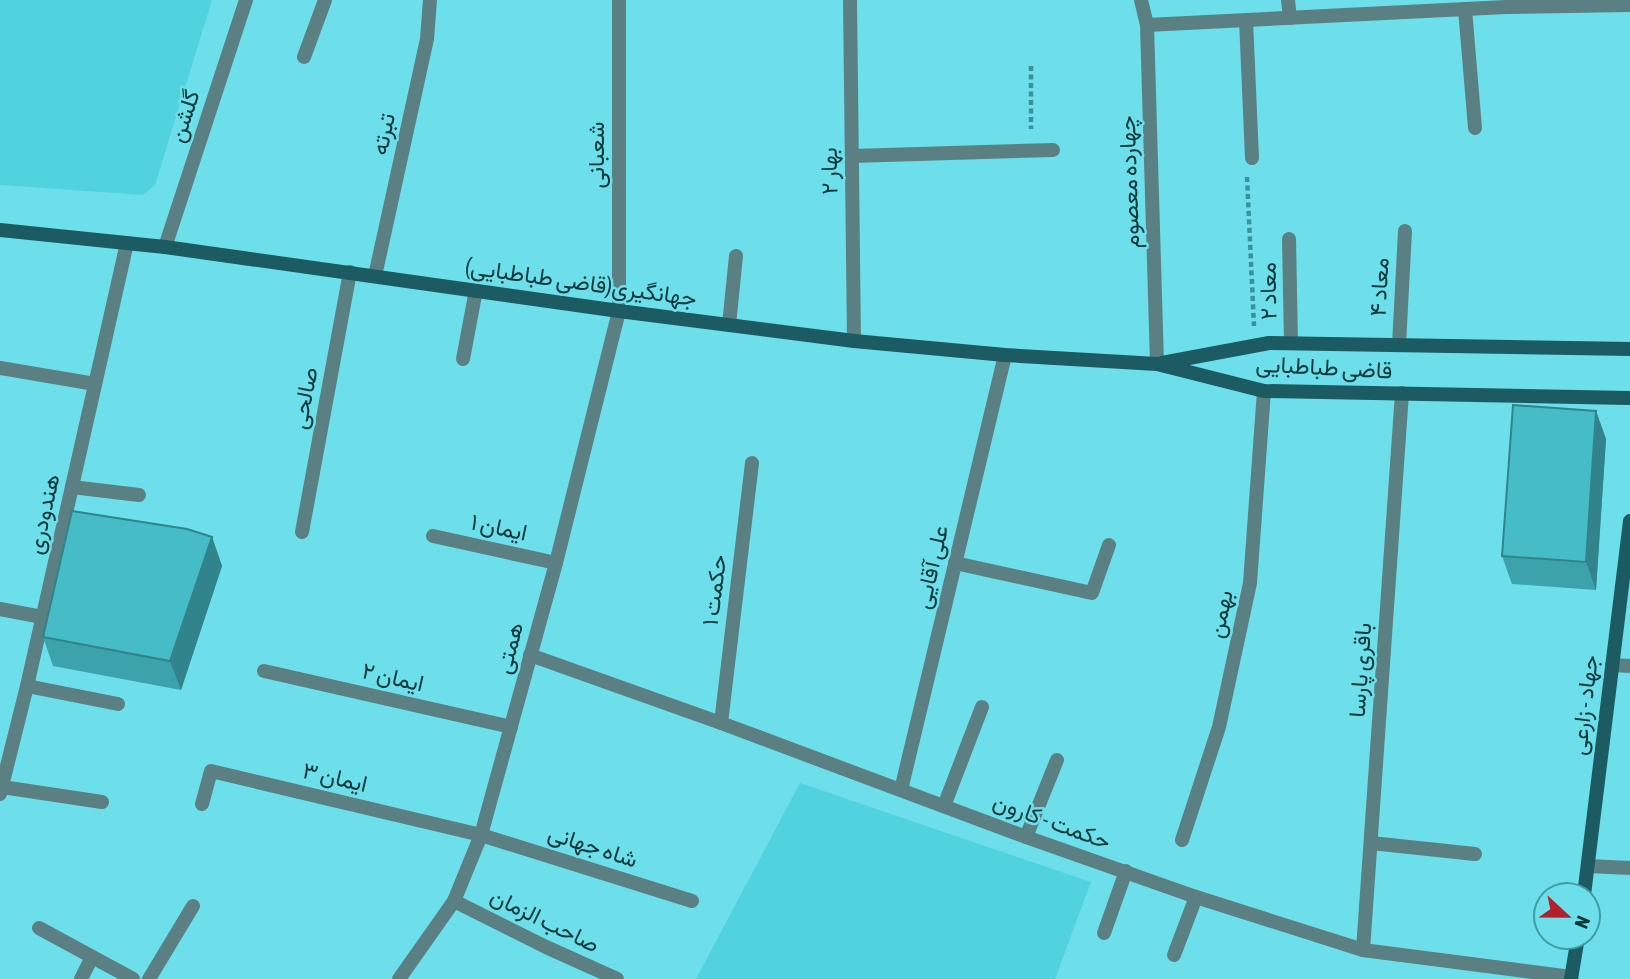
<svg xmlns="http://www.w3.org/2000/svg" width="1630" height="979" font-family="'Asap Condensed',Vazirmatn,sans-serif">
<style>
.built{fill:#50d3df}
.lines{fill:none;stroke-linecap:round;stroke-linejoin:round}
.path{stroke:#3a9199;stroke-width:4.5;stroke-dasharray:5 3.5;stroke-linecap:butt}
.street{stroke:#5b8083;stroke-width:14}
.secondary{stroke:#1c5b61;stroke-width:14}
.wall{fill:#3ca2ab}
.shaded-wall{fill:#31848b}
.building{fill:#46bcc7;stroke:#31848b;stroke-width:2}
.labels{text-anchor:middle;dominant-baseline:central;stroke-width:5;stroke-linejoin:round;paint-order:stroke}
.street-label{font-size:23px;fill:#00373b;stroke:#6ddfea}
</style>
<rect width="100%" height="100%" fill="#6ddfea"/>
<g class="built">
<polygon points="0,0 212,0 155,185 143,195 0,185"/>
<polygon points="800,783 1091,882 1055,979 696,979"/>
</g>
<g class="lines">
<g class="path">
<polyline points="1031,66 1031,129"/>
<polyline points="1247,177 1254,326"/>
</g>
<g class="street">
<polyline points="850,0 854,341"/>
<polyline points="1141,0 1147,25 1157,364"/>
<polyline points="1288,0 1290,18"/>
<polyline points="1465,9 1475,128"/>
<polyline points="1246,20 1252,158"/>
<polyline points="1147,25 1506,7 1630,5"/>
<polyline points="304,57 325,0"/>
<polyline points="852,156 1053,150"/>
<polyline points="1289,239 1291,343"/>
<polyline points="165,247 246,0"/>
<polyline points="375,276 427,39 430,0"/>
<polyline points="729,325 736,256"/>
<polyline points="1399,345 1405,231"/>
<polyline points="463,359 476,290"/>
<polyline points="0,368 95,384"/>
<polyline points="72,487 139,495"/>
<polyline points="302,532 350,272"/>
<polyline points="433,536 556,563"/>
<polyline points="955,563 1092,593 1109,545"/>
<polyline points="0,609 42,617"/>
<polyline points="530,655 721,723 1026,837 1196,897 1363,950 1571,977"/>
<polyline points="1612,665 1630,666"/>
<polyline points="264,671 511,727"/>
<polyline points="27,686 118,704"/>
<polyline points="721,723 752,463"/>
<polyline points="2,787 102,802"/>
<polyline points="901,790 1005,355"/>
<polyline points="0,794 27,686 127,243"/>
<polyline points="202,804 211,771 481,835 692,901"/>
<polyline points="944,806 982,707"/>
<polyline points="1026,837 1057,760"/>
<polyline points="1182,840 1219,727 1250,583 1264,391"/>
<polyline points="1371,843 1475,854"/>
<polyline points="1588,866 1630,868"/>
<polyline points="454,901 546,947 617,979"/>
<polyline points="39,928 133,979"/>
<polyline points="1104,933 1126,871"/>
<polyline points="1363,950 1402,393"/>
<polyline points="1174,955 1196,897"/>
<polyline points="81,979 92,957"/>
<polyline points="149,979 193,906"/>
<polyline points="399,979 454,901 481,835 556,563 619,311 619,0"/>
</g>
<g class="secondary">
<polyline points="0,230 165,247 619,311 854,341 1005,355 1157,364 1264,391 1630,398"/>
<polyline points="1162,363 1269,343 1630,349"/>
<polyline points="1584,895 1630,521"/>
<polyline points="1571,979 1578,937"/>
</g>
</g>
<g class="wall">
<polygon points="1596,411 1606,439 1596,590 1512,584 1502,556"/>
<polygon points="212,537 222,566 181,690 53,666 43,637"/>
</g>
<g class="shaded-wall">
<polygon points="1596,411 1606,439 1596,590 1586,562"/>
<polygon points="212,537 222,566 181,690 170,661"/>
</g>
<g class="building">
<polygon points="1513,405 1596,411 1586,562 1502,556"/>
<polygon points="72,511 187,529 212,537 170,661 43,637"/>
</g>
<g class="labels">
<g class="street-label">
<text transform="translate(184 116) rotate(-72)">گلشن</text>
<text transform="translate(383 134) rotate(-78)">تبرته</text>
<text transform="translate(596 155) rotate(-90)">شعبانی</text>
<text transform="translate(829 171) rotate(-91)">بهار ۲</text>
<text transform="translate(1129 182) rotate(-92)">چهارده معصوم</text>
<text transform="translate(581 282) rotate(8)">جهانگیری(قاضی طباطبایی)</text>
<text transform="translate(1379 287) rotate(-87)">معاد ۴</text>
<text transform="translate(1268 291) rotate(-91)">معاد ۲</text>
<text transform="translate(1324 367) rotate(3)">قاضی طباطبایی</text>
<text transform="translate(304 398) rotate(-79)">صالحی</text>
<text transform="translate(43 514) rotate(-77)">هندودری</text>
<text transform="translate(499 527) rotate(12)">ایمان ۱</text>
<text transform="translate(931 567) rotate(-77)">علی آقایی</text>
<text transform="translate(714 590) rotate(-83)">حکمت ۱</text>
<text transform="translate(1220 614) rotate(-78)">بهمن</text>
<text transform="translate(509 648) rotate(-75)">همتی</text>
<text transform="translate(1360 670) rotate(-86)">باقری پارسا</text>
<text transform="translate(393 677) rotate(13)">ایمان ۲</text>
<text transform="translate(1584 705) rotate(-83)">جهاد - زارعی</text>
<text transform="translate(335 777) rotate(13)">ایمان ۳</text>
<text transform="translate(1052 821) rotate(20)">حکمت - کارون</text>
<text transform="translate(593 846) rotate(18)">شاه جهانی</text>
<text transform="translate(545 920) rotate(26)">صاحب الزمان</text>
</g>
</g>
<g transform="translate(1567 916) rotate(112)"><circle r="33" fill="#6ddfea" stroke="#419ca4" stroke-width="2"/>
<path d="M0-5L12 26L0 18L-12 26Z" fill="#b2202a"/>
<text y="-10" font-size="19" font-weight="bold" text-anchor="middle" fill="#00373b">N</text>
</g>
</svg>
